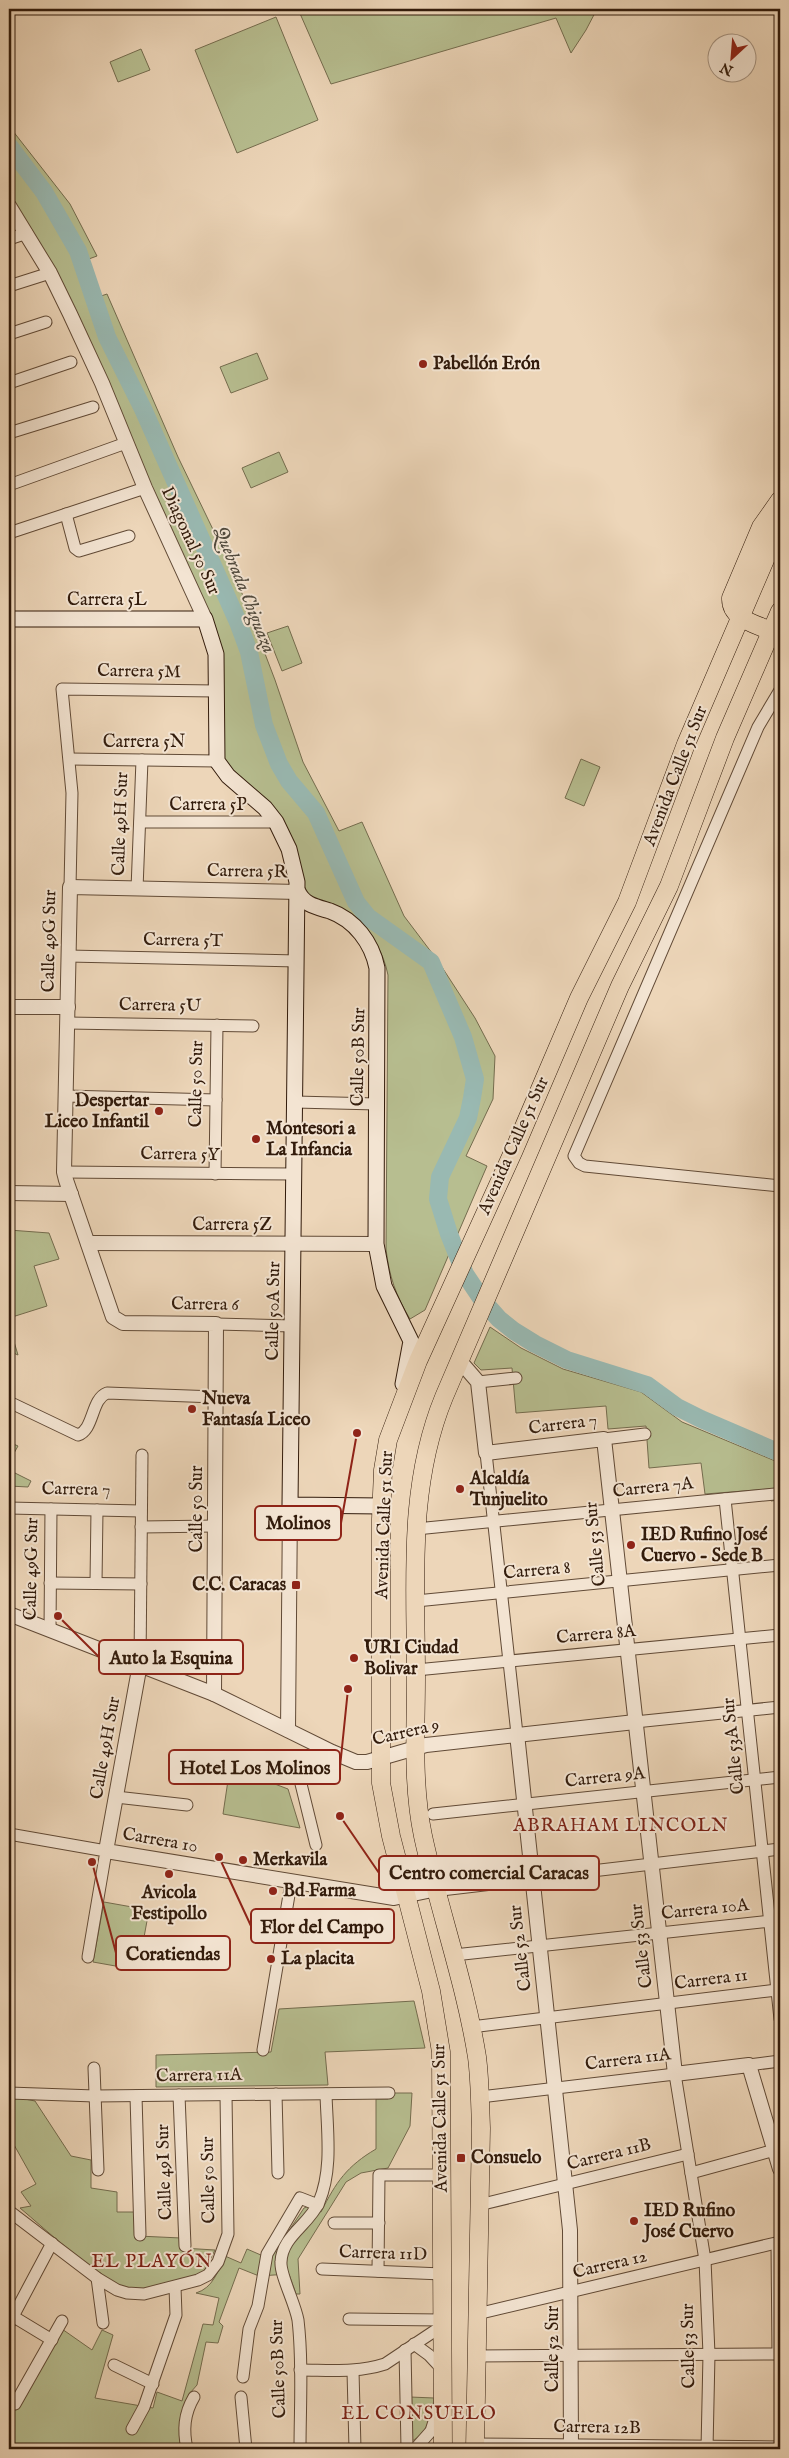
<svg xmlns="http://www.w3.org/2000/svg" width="789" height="2458" font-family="'IM FELL English',serif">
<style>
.green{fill:#b7be90;stroke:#746c4e}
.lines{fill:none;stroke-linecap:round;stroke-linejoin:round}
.river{stroke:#99b9b2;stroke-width:18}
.minor-casing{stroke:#614a36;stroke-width:13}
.tertiary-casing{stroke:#614a36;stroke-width:16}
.secondary-casing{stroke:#321b0b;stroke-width:17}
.primary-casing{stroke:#321b0b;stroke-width:19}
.minor{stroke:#f3e4d2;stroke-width:11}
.tertiary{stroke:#f3e4d2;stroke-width:14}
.secondary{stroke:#f3e4d2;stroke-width:15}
.primary{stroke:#edd6b9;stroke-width:18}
.poi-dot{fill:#8f2418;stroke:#f3e4d2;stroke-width:2}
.labels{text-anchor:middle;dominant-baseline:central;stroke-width:4;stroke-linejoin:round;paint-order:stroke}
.poi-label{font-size:18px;font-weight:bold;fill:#321b0b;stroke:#f3e4d2;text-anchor:start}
.street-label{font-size:18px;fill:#321b0b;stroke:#f3e4d2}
.water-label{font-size:19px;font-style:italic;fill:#514a3d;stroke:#f3e4d2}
.neighbourhood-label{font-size:19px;letter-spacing:1px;fill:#7a1f14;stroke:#f3e4d2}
.leader{fill:none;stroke:#8f2418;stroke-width:2}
.callout-dot{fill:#8f2418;stroke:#f3e4d2;stroke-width:2}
.callout{fill:#f3e4d2;stroke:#8f2418;stroke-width:2}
.callout-label{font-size:19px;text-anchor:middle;font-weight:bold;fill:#321b0b}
</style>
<rect width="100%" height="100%" fill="#edd6b9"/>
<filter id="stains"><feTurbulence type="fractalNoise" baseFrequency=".004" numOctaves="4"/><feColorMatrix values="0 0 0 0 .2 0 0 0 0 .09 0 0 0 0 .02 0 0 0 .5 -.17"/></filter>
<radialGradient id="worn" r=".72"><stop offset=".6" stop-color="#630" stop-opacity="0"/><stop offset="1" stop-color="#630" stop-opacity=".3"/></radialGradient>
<g class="green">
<polygon points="298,9 597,9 586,30 571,53 556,18 331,84"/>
<polygon points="276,17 318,120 237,153 195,50"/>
<polygon points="141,49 150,70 118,82 110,62"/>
<path d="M9 126 70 204 97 256 86 260 98 297 107 294 178 457 235 575 275 680 303 762 339 831 362 822 404 916 438 961 475 1018 495 1056 493 1099 466 1156 487 1166 425 1310 410 1319C396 1296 389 1276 386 1249L388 975C378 927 350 921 311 898L303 884 299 866 222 756 223 673 32 233 9 199Z"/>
<polygon points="257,353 268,379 231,393 220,367"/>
<polygon points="279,452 288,472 251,488 242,468"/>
<polygon points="288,626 302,663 282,671 267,633"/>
<polygon points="581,759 600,767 584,806 565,798"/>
<polygon points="9,1230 49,1233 59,1259 34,1266 47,1306 9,1318"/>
<polygon points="9,1325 18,1355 9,1351"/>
<polygon points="490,1327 521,1348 563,1369 641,1392 682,1422 780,1463 780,1500 771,1501 769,1489 705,1494 701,1463 649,1468 646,1426 608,1429 606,1406 516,1413 512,1368 481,1370 474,1363"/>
<polygon points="9,1442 18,1446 9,1462"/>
<polygon points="9,1470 31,1481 28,1487 9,1486"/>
<polygon points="230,1767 288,1789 300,1828 223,1814"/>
<polygon points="104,1902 149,1910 138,1970 93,1962"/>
<polygon points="414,2001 425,2048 325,2052 328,2085 156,2087 156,2055 271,2052 279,2009"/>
<path d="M389 2093H412L410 2126 388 2168 361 2173 346 2182 298 2259 300 2294H296L289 2274 259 2276 239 2268 219 2322 223 2326 218 2343 206 2342 197 2385 190 2393 185 2404 183 2449H9V2410H15L62 2329 92 2350 102 2330 113 2335 95 2398 153 2408 157 2392 182 2401 203 2324 213 2325 219 2298 196 2293C213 2288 218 2271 225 2256L241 2263 247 2249 270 2259 304 2208 309 2206 321 2212C336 2182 347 2166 376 2149V2099H388Z"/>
<path d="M9 2096 35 2101 71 2156 91 2160V2188L117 2192V2212H136L138 2236 181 2238 182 2248 215 2250 204 2272C183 2279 155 2293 133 2290 105 2285 44 2228 20 2208L31 2206 21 2192 36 2184 13 2143 9 2142Z"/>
<path d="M410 2397 434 2398C432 2416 428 2432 412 2441Z"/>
</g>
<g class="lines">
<polyline class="river" points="9,146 44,192 78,251 107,337 143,409 238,622 249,652 264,725 279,764 289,781 316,813 356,902 368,917 431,962 463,1037 475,1079 472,1098 468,1118 440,1177 438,1199 449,1234 465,1274 483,1301 499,1319 514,1331 535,1344 567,1360 647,1385 677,1407 701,1419 780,1453"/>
<g class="minor-casing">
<g id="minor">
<polyline points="9,239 27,233"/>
<polyline points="9,286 50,273"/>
<polyline points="9,334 46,322"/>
<polyline points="9,383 71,362"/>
<polyline points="9,433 93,407"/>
<polyline points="9,485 126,443"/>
<polyline points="66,514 75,548 79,551 129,536"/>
<polyline points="9,533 145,488"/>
<polyline points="780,690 758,727 574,1156 579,1163 585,1166 780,1186"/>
<polyline points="70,759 217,761"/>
<polyline points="140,822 276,822"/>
<polyline points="70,887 72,793 62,689 216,691"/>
<polyline points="137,889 142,760"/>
<polyline points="68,956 297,961"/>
<polyline points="67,1023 253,1026"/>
<polyline points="66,1096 216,1100"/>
<polyline points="295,1102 377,1104"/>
<polyline points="64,1172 294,1174"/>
<polyline points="215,1174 217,1025"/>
<polyline points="216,1324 292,1326"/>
<polyline points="478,1382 516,1378"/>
<path d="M9 1402 78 1435C94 1430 91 1399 107 1393L216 1397"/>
<polyline points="604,1439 645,1434"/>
<polyline points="486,1453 517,1734"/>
<polyline points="725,1499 780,2019"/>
<polyline points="9,1508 141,1511"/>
<polyline points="141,1527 215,1526"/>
<polyline points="416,1529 775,1494"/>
<polyline points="50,1583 141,1584"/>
<polyline points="96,1583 97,1510"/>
<polyline points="416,1601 780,1565"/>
<polyline points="50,1630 51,1509"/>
<polyline points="140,1664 142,1455"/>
<polyline points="416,1670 780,1635"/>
<polyline points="635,1722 780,1707"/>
<polyline points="116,1797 187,1805"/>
<polyline points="433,1814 780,1777"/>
<polyline points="9,1834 106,1851 88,1957"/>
<polyline points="316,1845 301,1784 319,1746"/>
<polyline points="532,1878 780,1849"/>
<polyline points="454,1955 780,1920"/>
<polyline points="471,2027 777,1990"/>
<polyline points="263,2050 291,1883"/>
<polyline points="749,2065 780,2061"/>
<polyline points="94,2068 98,2170"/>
<polyline points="9,2093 95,2096 389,2093"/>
<polyline points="276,2094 278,2173"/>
<polyline points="179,2095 185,2246"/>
<polyline points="136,2096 140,2235"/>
<polyline points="480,2097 675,2074 705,2260 709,2354 707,2449"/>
<polyline points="691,2173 775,2150"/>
<polyline points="479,2205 688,2154"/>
<polyline points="9,2211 97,2278 117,2290 127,2293 144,2294 198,2280 208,2275 218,2262 228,2234 226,2095"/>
<polyline points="334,2223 379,2223"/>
<polyline points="777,2243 778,2354"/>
<polyline points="322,2269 442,2274"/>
<polyline points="378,2271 379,2175 442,2175"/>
<polyline points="97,2278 103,2323"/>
<polyline points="9,2314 52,2340"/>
<polyline points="477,2314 780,2242"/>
<polyline points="349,2319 442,2320"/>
<polyline points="9,2324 52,2243"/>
<polyline points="414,2344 429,2355 442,2369"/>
<polyline points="405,2350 407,2448"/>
<polyline points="476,2356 780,2354"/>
<polyline points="114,2365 153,2384"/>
<path d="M300 2370C329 2370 357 2373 385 2364L442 2326"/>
<polyline points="353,2371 355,2449"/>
<polyline points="243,2377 249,2329 258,2306 267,2254 300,2198 318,2205"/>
<polyline points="241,2397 246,2449"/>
<polyline points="15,2404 62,2321"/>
<polyline points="132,2429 144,2407 176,2315 175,2287"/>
<polyline points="474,2444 780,2447"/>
<polyline points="416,2448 431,2431 438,2409"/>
<path d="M187 2449C183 2430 184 2414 194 2397"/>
<path d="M300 2449C300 2407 303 2363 298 2320 295 2303 280 2275 281 2262 282 2236 309 2225 319 2202 333 2169 327 2130 326 2094"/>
</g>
</g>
<g class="tertiary-casing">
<g id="tertiary">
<polyline points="9,206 50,273 70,314 102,383 145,488 205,619"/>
<polyline points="9,1007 68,1007"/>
<polyline points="9,1193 71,1194"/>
<polyline points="88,1243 376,1244"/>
<polyline points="459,1360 478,1382 486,1453 604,1439 675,2074 749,2065 780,2169"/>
<polyline points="9,1614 214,1694 332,1752 356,1762 367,1762 426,1745 635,1722"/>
<polyline points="140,1664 106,1851 394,1898 437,1889 532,1878"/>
<polyline points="214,1694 216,1324 123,1323 113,1317 66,1180 64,1172 70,887 298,892"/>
<polyline points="288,1730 290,1505"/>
<polyline points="517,1734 570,2230 571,2449"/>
</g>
</g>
<g class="secondary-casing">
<g id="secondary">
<polyline points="9,619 205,619 216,654 217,761 228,776 265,808 276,822 289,849 297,882 290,1505 382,1506"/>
<path d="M298 892C304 905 317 907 330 911 355 920 372 943 377 968L376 1244 384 1286 411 1341 403 1384"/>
</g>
</g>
<g class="primary-casing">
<g id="primary">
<path d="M771 631C756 624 730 619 731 598L761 527 780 500"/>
<polyline points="443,2449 441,2052 431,1991 391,1836 381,1783 381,1519 383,1470 388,1440 418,1361 514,1150 579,998 627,902 686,744 780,525"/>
<path d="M475 2449 481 2128C480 2104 480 2080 477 2057 465 1982 439 1910 423 1836 412 1784 416 1730 416 1677 416 1582 407 1487 444 1397L620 986 669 886 725 738 780 611"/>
</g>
</g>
<use href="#minor" class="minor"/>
<use href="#tertiary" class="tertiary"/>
<use href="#secondary" class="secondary"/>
<use href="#primary" class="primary"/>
</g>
<g class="poi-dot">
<circle cx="423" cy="364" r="5"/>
<circle cx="159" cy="1111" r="5"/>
<circle cx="256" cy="1139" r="5"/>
<circle cx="192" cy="1409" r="5"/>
<circle cx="460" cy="1489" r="5"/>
<circle cx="631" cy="1545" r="5"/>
<rect x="291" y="1580" width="10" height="10" rx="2.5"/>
<circle cx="354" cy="1658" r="5"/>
<circle cx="243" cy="1860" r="5"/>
<circle cx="169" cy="1874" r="5"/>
<circle cx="273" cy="1891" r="5"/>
<circle cx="271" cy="1959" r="5"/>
<rect x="456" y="2153" width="10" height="10" rx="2.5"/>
<circle cx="634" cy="2221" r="5"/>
</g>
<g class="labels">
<g class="poi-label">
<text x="433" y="364">Pabellón Erón</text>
<text x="149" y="1101" text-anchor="end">Despertar<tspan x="149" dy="21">Liceo Infantil</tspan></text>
<text x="266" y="1129">Montesori a<tspan x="266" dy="21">La Infancia</tspan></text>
<text x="202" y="1399">Nueva<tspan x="202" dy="21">Fantasía Liceo</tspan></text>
<text x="470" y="1479">Alcaldía<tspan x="470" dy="21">Tunjuelito</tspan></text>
<text x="641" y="1535">IED Rufino José<tspan x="641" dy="21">Cuervo - Sede B</tspan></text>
<text x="286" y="1585" text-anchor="end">C.C. Caracas</text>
<text x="364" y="1648">URI Ciudad<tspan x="364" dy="21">Bolivar</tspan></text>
<text x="253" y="1860">Merkavila</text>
<text x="283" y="1891">Bd Farma</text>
<text x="169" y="1893" text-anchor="middle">Avicola<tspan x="169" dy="21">Festipollo</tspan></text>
<text x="281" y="1959">La placita</text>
<text x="471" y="2158">Consuelo</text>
<text x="644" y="2211">IED Rufino<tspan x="644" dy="21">José Cuervo</tspan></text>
</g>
<g class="street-label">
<text transform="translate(190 541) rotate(65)">Diagonal 50 Sur</text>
<text x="107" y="600">Carrera 5L</text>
<text transform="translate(139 672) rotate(1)">Carrera 5M</text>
<text x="144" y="742">Carrera 5N</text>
<text transform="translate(676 776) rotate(-69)">Avenida Calle 51 Sur</text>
<text x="208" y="805">Carrera 5P</text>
<text transform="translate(121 824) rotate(-88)">Calle 49H Sur</text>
<text transform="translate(247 872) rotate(1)">Carrera 5R</text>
<text transform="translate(50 941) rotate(-89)">Calle 49G Sur</text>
<text transform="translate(183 941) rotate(1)">Carrera 5T</text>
<text transform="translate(160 1006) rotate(1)">Carrera 5U</text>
<text transform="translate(359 1057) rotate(-89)">Calle 50B Sur</text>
<text transform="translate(197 1084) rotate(-89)">Calle 50 Sur</text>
<text transform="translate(514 1146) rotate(-66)">Avenida Calle 51 Sur</text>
<text transform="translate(180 1155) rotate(1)">Carrera 5Y</text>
<text x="232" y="1225">Carrera 5Z</text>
<text transform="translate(205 1305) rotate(1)">Carrera 6</text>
<text transform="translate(274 1311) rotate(-89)">Calle 50A Sur</text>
<text transform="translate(563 1425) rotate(-7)">Carrera 7</text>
<text transform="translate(653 1488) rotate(-6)">Carrera 7A</text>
<text transform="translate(76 1490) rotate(1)">Carrera 7</text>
<text transform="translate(197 1509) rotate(-90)">Calle 50 Sur</text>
<text transform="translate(385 1525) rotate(-88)">Avenida Calle 51 Sur</text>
<text transform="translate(596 1544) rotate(-96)">Calle 53 Sur</text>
<text transform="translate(32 1569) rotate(-89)">Calle 49G Sur</text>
<text transform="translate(537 1571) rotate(-5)">Carrera 8</text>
<text transform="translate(596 1635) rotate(-5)">Carrera 8A</text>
<text transform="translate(406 1733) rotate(-13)">Carrera 9</text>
<text transform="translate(734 1746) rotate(-96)">Calle 53A Sur</text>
<text transform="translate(106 1748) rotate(-80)">Calle 49H Sur</text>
<text transform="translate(605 1778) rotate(-6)">Carrera 9A</text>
<text transform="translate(160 1841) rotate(10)">Carrera 10</text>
<text transform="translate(705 1910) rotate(-6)">Carrera 10A</text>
<text transform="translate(642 1946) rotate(-97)">Calle 53 Sur</text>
<text transform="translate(521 1948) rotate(-97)">Calle 52 Sur</text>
<text transform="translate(711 1980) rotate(-7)">Carrera 11</text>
<text transform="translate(628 2060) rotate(-7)">Carrera 11A</text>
<text transform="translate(199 2076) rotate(-1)">Carrera 11A</text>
<text transform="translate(441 2118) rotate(-91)">Avenida Calle 51 Sur</text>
<text transform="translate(609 2155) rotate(-14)">Carrera 11B</text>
<text transform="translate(165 2172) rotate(-92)">Calle 49I Sur</text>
<text transform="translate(209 2180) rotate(-91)">Calle 50 Sur</text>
<text transform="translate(383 2254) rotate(2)">Carrera 11D</text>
<text transform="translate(610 2265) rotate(-13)">Carrera 12</text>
<text transform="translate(689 2346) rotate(-91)">Calle 53 Sur</text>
<text transform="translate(553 2349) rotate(-90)">Calle 52 Sur</text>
<text transform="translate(279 2369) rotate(-92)">Calle 50B Sur</text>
<text transform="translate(597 2428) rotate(1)">Carrera 12B</text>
</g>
<g class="water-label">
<text transform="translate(244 590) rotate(68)">Quebrada Chiguaza</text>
</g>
<g class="neighbourhood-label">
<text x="621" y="1826">ABRAHAM LINCOLN</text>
<text x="152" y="2262">EL PLAYÓN</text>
<text x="419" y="2414">EL CONSUELO</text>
</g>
</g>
<path class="leader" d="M357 1433L341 1523M58 1616L99 1657M348 1689L340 1767M340 1816L379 1873M219 1857L251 1926M92 1862L116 1953"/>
<g class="callout-dot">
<circle cx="357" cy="1433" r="5"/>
<circle cx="58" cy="1616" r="5"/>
<circle cx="348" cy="1689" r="5"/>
<circle cx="340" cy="1816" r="5"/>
<circle cx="219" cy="1857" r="5"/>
<circle cx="92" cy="1862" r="5"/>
</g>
<g class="callout">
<rect x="255" y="1506" width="86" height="34" rx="5"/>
<rect x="99" y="1640" width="144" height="34" rx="5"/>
<rect x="169" y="1750" width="171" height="34" rx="5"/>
<rect x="379" y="1856" width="220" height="34" rx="5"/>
<rect x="251" y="1909" width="143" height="34" rx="5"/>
<rect x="116" y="1936" width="114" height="34" rx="5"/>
</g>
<g class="callout-label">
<text x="298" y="1529">Molinos</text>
<text x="171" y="1664">Auto la Esquina</text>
<text x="255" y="1774">Hotel Los Molinos</text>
<text x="489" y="1879">Centro comercial Caracas</text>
<text x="322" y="1933">Flor del Campo</text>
<text x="173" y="1960">Coratiendas</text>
</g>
<rect width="789" height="2458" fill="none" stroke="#edd6b9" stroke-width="30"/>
<rect x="10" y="10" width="769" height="2438" fill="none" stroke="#321b0b" stroke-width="2.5"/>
<rect x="15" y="15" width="759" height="2428" fill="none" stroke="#321b0b"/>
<g transform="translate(732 58) rotate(206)"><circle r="24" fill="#f3e4d2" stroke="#a69482"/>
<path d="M0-4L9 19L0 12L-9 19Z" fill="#8f2418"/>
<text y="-8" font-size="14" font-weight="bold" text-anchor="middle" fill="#321b0b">N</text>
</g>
<rect width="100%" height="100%" filter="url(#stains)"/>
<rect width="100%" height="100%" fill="url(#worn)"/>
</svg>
